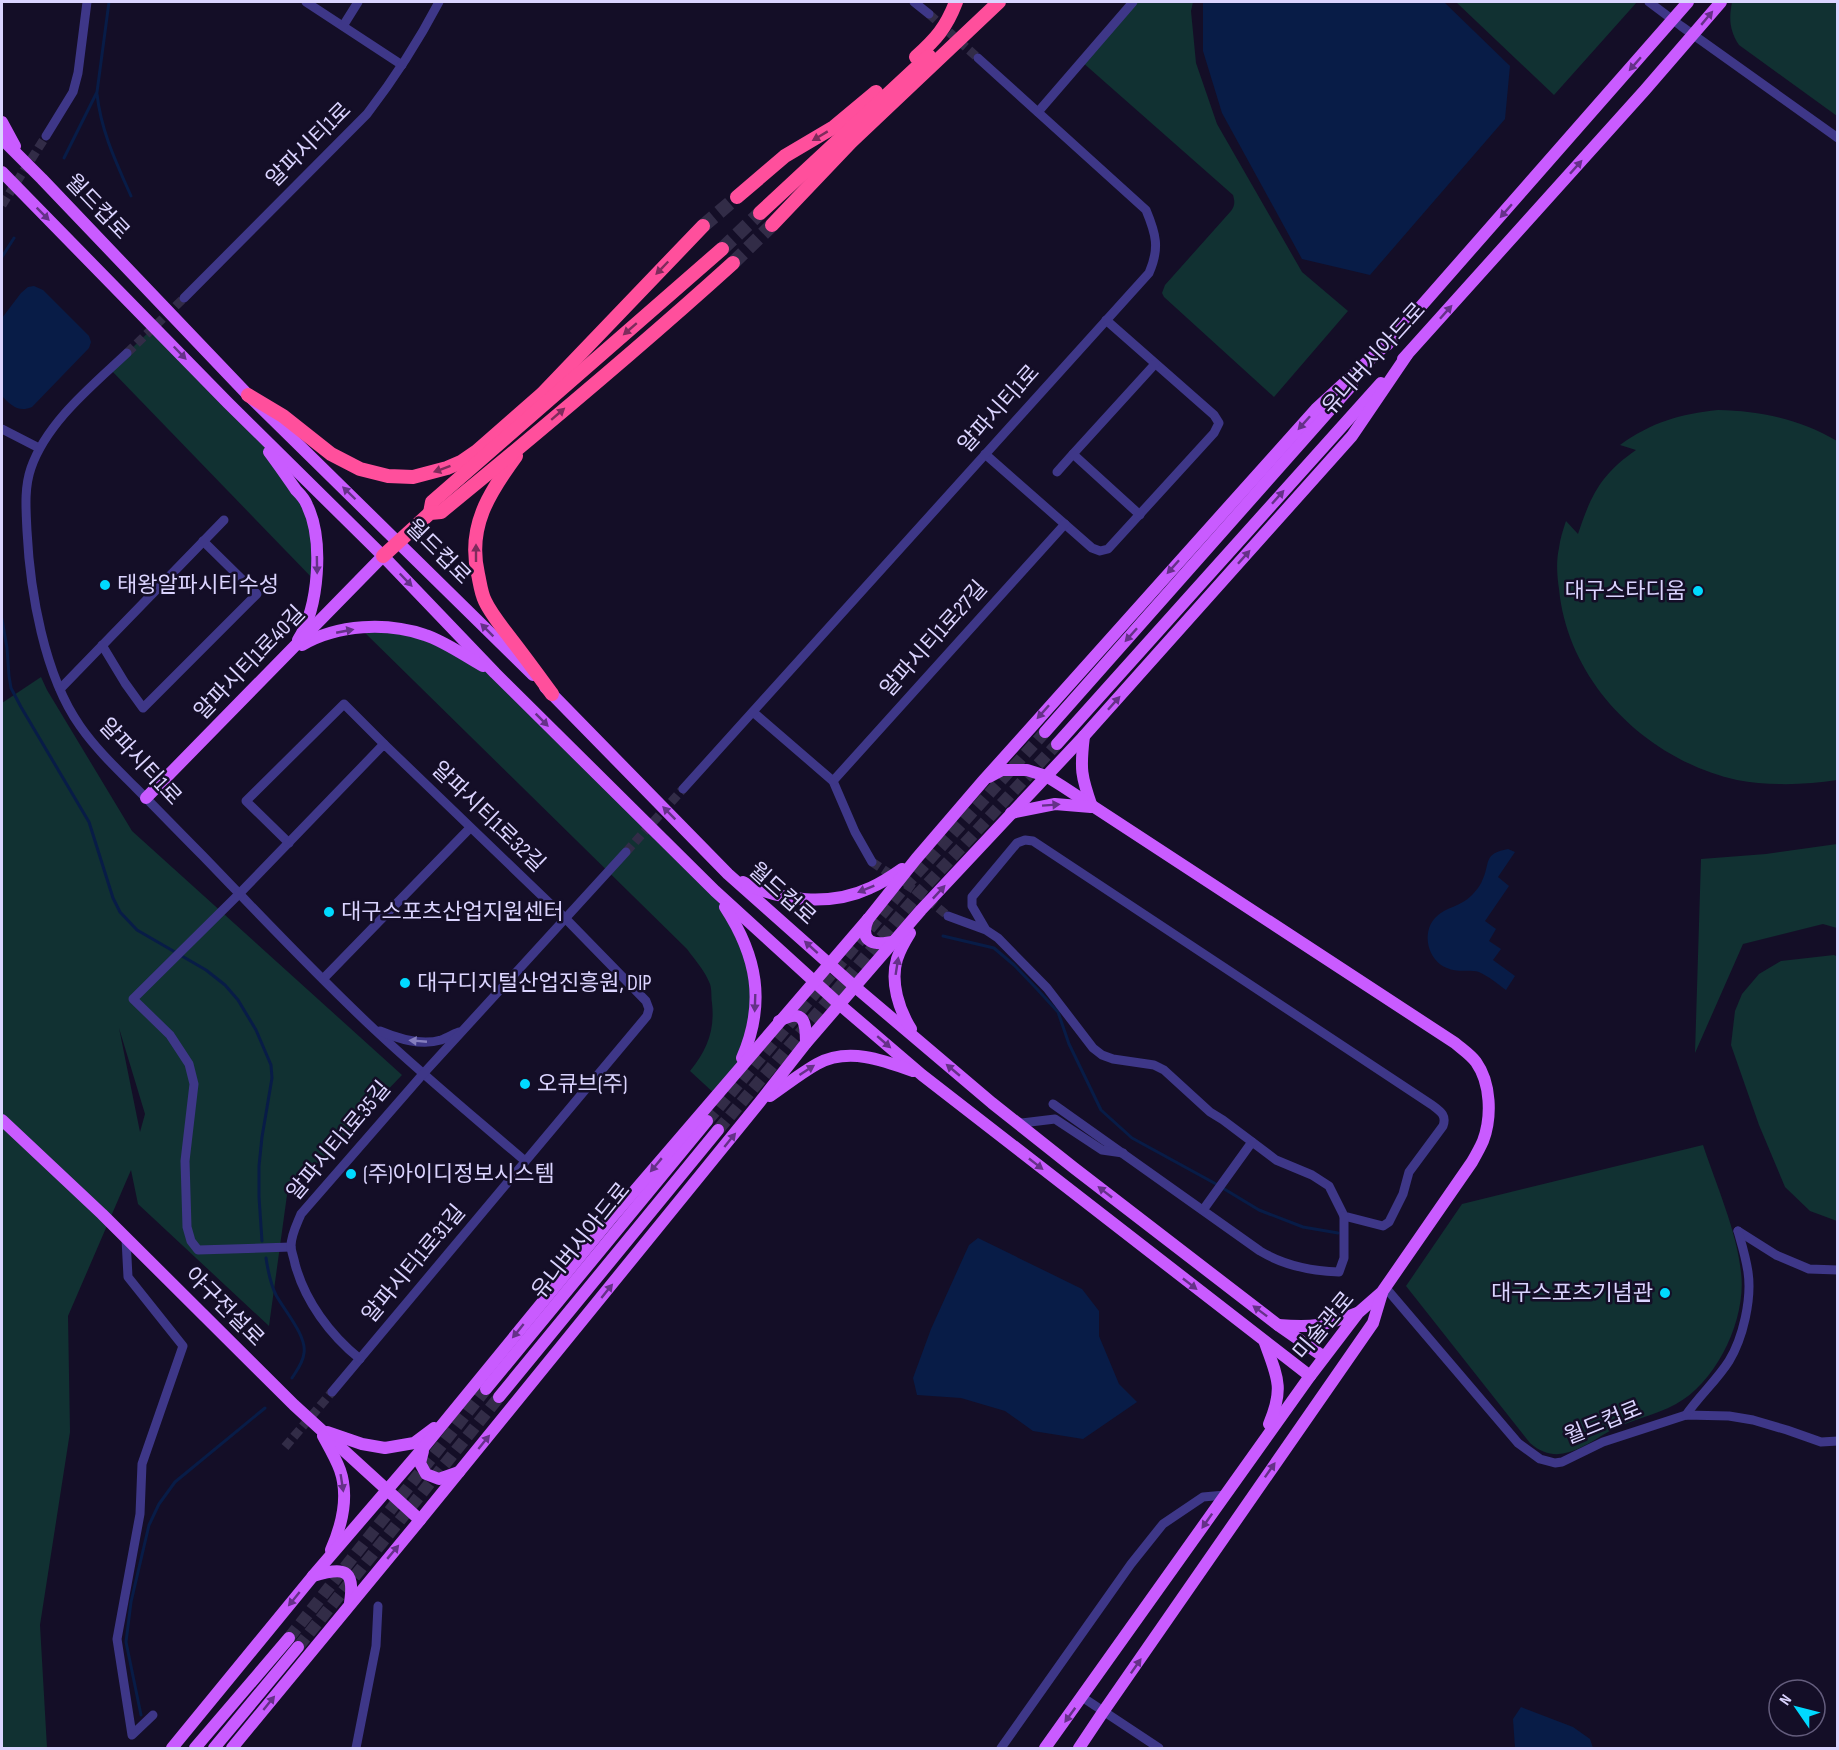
<svg xmlns="http://www.w3.org/2000/svg" width="1839" height="1750" font-family="'Sofia Sans Condensed','Noto Sans KR',sans-serif">
<style>
.green{fill:#113132;fill-rule:evenodd}
.water{fill:#081c47}
.lines{fill:none;stroke-linecap:round;stroke-linejoin:round}
.stream{stroke:#081c47;stroke-width:3}
.minor-tunnel{stroke:#322c47;stroke-width:9;stroke-dasharray:9 4.5;stroke-linecap:butt}
.major-tunnel{stroke:#322c47;stroke-width:12;stroke-dasharray:12 6;stroke-linecap:butt}
.highway-tunnel{stroke:#322c47;stroke-width:14;stroke-dasharray:14 7;stroke-linecap:butt}
.minor{stroke:#3e3788;stroke-width:9}
.major{stroke:#c95bff;stroke-width:12}
.highway{stroke:#ff4f9c;stroke-width:14}
.oneway{fill:#653188}
.oneway2{fill:#7e2b5c}
.oneway3{fill:#857ebe}
.poi-dot{fill:#00daff;stroke:#140e27;stroke-width:2}
.labels{text-anchor:middle;dominant-baseline:central;stroke-width:5;stroke-linejoin:round;paint-order:stroke}
.street-label{font-size:22px;fill:#dbd4ff;stroke:#140e27}
.poi-label{font-size:22px;fill:#dbd4ff;stroke:#140e27;text-anchor:start}
</style>
<rect width="100%" height="100%" fill="#140e27"/>
<g class="green">
<path d="M1133 2H1193L1191 11 1196 63 1217 124 1302 272 1348 311 1274 397 1164 297 1162 293 1165 285 1231 211C1235 205 1235 202 1233 195L1081 61Z"/>
<polygon points="1456,2 1637,2 1554,95"/>
<path d="M1732 2H1837V116L1739 45C1729 30 1729 18 1732 2Z"/>
<polygon points="154,327 247,422 307,505 316,582 110,369"/>
<path d="M1718 410C1761 411 1800 419 1837 441V780C1806 785 1769 786 1737 780 1647 760 1568 683 1559 589 1557 576 1556 561 1559 548 1560 539 1563 530 1566 521L1578 534C1591 495 1601 474 1636 450L1620 445C1652 422 1680 414 1718 410Z"/>
<path d="M360 628H397L483 666 715 891 732 917 756 987 741 1060 716 1095 690 1071C707 1050 715 1031 712 1003 711 997 712 990 710 984 705 971 695 960 687 949Z"/>
<path d="M41 677 47 690 132 831 402 1075 287 1195 269 1326 138 1204 131 1170 68 1316 70 1432 40 1625 47 1748H2V703ZM119 1028 145 1114 140 1132Z"/>
<polygon points="1837,844 1837,928 1823,924 1743,944 1695,1053 1701,859 1766,854"/>
<polygon points="1834,955 1838,957 1837,1221 1810,1211 1785,1187 1759,1125 1731,1045 1735,1011 1742,994 1759,974 1781,961"/>
<path d="M1703 1145C1716 1184 1737 1232 1741 1272 1747 1318 1717 1382 1676 1404 1654 1416 1629 1420 1608 1432 1582 1447 1557 1467 1530 1443L1406 1286 1462 1204Z"/>
</g>
<g class="water">
<polygon points="1203,2 1444,2 1510,66 1505,119 1370,275 1302,259 1222,113 1203,51"/>
<path d="M34 286 43 290 89 336 91 342 89 348 32 407C18 413 11 405 2 396V318L21 293 28 287Z"/>
<path d="M1508 849 1515 852 1498 877 1509 886 1485 921 1496 929 1489 941 1501 949 1493 960 1515 976 1506 990C1498 984 1488 976 1479 972 1469 969 1457 973 1447 968 1428 961 1421 933 1435 918 1445 907 1462 906 1471 896 1475 892 1480 886 1482 881 1491 863 1482 854 1508 849Z"/>
<polygon points="978,1238 1082,1289 1099,1311 1099,1336 1119,1384 1137,1402 1083,1439 1033,1431 1005,1411 961,1398 917,1395 913,1378 931,1329 969,1245"/>
<polygon points="1521,1707 1573,1727 1590,1739 1593,1748 1515,1748 1513,1719"/>
</g>
<g class="lines">
<g class="stream">
<path d="M97 94C101 131 116 162 131 196"/>
<polyline points="64,158 97,92 109,2"/>
<polyline points="2,257 14,238"/>
<polyline points="2,619 7,648 9,676 11,688 21,707 89,822 113,898 120,912 137,930 206,970 225,985 238,1000 256,1030 271,1065 272,1078 262,1137 259,1166 259,1197 262,1241"/>
<polyline points="943,936 994,948 1014,965 1037,989 1058,1012 1069,1044 1101,1110 1132,1138 1216,1184 1259,1210 1303,1227 1338,1233"/>
<path d="M266 1258C268 1271 270 1283 276 1295 284 1310 307 1336 304 1353 303 1363 297 1370 292 1378"/>
<polyline points="141,1715 126,1642 131,1602 149,1525 159,1504 175,1482 265,1408"/>
</g>
<g class="minor-tunnel">
<polyline points="929,14 978,58"/>
<polyline points="2,205 46,136"/>
<polyline points="127,353 184,298"/>
<polyline points="626,852 683,789"/>
<polyline points="872,862 925,897 948,916"/>
<polyline points="285,1447 332,1392"/>
</g>
<g class="major-tunnel">
<polyline points="707,1121 909,882 1045,732"/>
<polyline points="718,1130 920,892 1057,744"/>
<polyline points="289,1638 486,1389"/>
<polyline points="298,1647 499,1397"/>
</g>
<g class="highway-tunnel">
<polyline points="703,226 737,197"/>
<polyline points="722,249 760,213"/>
<polyline points="733,263 772,225"/>
</g>
<g class="minor">
<polyline points="306,2 402,65"/>
<polyline points="914,2 929,14"/>
<polyline points="1649,2 1681,26 1838,138"/>
<polyline points="343,26 358,2"/>
<polyline points="1038,112 1133,2"/>
<polyline points="46,136 73,92 78,73 87,2"/>
<path d="M184 298 367 114C394 79 418 42 439 2"/>
<path d="M127 353C92 386 47 422 31 468 24 488 26 510 27 531 30 591 44 675 80 726 96 749 116 768 136 788 158 810 180 833 202 855 259 914 315 974 375 1030 424 1076 475 1118 525 1161"/>
<polyline points="2,429 39,448"/>
<polyline points="985,454 1092,548 1100,551 1108,549 1214,433 1219,423 1214,415 1106,320"/>
<polyline points="1057,472 1073,454"/>
<polyline points="1140,515 1073,454 1155,364"/>
<polyline points="102,645 125,683 143,708 257,594 203,541"/>
<polyline points="60,689 224,520"/>
<polyline points="753,712 833,781 855,832 872,862"/>
<polyline points="833,781 1065,524"/>
<path d="M683 789 1149 273C1160 248 1156 234 1146 210L978 58"/>
<polyline points="289,843 246,801 344,704 384,744"/>
<path d="M948 916 986 930 998 938 1047 988 1093 1048 1102 1055 1113 1059 1154 1065 1164 1070 1210 1112 1223 1120 1276 1160 1312 1175 1329 1186 1344 1216 1383 1226 1389 1222 1403 1194 1409 1172 1443 1126C1447 1115 1440 1111 1432 1105L1033 841 1025 840 1017 843 972 897V906L986 930"/>
<polyline points="323,979 470,828"/>
<path d="M380 1031C399 1039 421 1046 441 1040 447 1038 453 1034 459 1032"/>
<path d="M1053 1104 1260 1251C1285 1266 1311 1271 1339 1272L1344 1258V1216"/>
<polyline points="1016,1121 1022,1123 1055,1119 1102,1150 1123,1153"/>
<polyline points="1203,1210 1252,1142"/>
<polyline points="1738,1231 1776,1255 1809,1269 1838,1270"/>
<polyline points="126,1239 128,1277 183,1346 142,1464 140,1514 117,1639 132,1735 153,1715"/>
<polyline points="291,1247 198,1250 191,1241 187,1227 185,1161 194,1084 189,1064 170,1035 133,999 239,894 384,744 565,918 646,1001 649,1009 647,1016 332,1392"/>
<polyline points="1385,1287 1518,1443 1540,1459 1555,1463 1562,1462 1603,1442 1686,1415 1729,1416 1753,1420 1787,1430 1821,1442 1838,1441"/>
<path d="M360 1359C330 1335 305 1301 295 1264 294 1258 291 1251 291 1246 291 1235 297 1224 301 1214L423 1074 626 852"/>
<path d="M1686 1415C1699 1396 1717 1380 1729 1361 1743 1338 1752 1299 1748 1272 1746 1258 1742 1245 1738 1231"/>
<polyline points="1082,1697 1159,1748"/>
<polyline points="356,1748 376,1646 378,1606"/>
<polyline points="1001,1748 1131,1564 1163,1524 1203,1497 1225,1495"/>
</g>
<g class="major">
<polyline points="2,122 15,146"/>
<polyline points="2,139 42,179 248,395 533,675"/>
<polyline points="2,172 228,403 383,556 495,673 715,891 839,1004 922,1075 1310,1376"/>
<polyline points="1387,345 1688,2"/>
<polyline points="1403,359 1645,90 1721,2"/>
<path d="M269 452C278 464 287 477 296 490 300 494 305 499 307 505 324 540 319 607 298 640"/>
<path d="M302 645C338 624 387 622 425 635 444 641 465 656 483 666"/>
<polyline points="545,687 728,874 854,986 992,1103 1074,1168 1278,1325 1324,1357"/>
<polyline points="1045,732 1352,385"/>
<path d="M1084 736C1080 769 1081 776 1092 807"/>
<polyline points="1057,744 1381,383"/>
<path d="M989 777 1002 770H1027L1046 776 1062 786 1455 1043C1462 1049 1471 1055 1476 1062 1491 1083 1492 1117 1483 1141 1480 1148 1476 1155 1472 1162L1382 1292 1358 1313 1310 1376 1045 1748"/>
<polyline points="146,798 383,556"/>
<polyline points="1011,813 1055,804 1091,807"/>
<path d="M743 882C780 902 832 906 870 888 882 883 892 876 902 869"/>
<path d="M725 907C757 956 766 1003 742 1058"/>
<path d="M868 919C858 944 876 946 895 941"/>
<path d="M910 933C905 941 900 950 897 959 890 982 899 1010 911 1029"/>
<path d="M779 1021C804 1008 806 1021 806 1043"/>
<path d="M770 1096C786 1085 801 1073 817 1064 848 1047 883 1060 913 1071"/>
<polyline points="2,1120 102,1214 294,1405 420,1520"/>
<path d="M1278 1325C1313 1328 1324 1326 1357 1313"/>
<path d="M1265 1343C1278 1378 1284 1389 1269 1424"/>
<polyline points="486,1389 707,1121"/>
<polyline points="499,1397 718,1130"/>
<polyline points="327,1432 362,1444 385,1448 414,1443 434,1428"/>
<path d="M323 1436C329 1447 336 1459 340 1470 349 1496 342 1525 331 1550"/>
<polyline points="423,1451 420,1463 426,1474 439,1479 459,1472"/>
<path d="M313 1576C344 1567 355 1568 350 1603"/>
<polyline points="172,1748 313,1576 424,1447 613,1216 869,918 916,859 983,781 1316,409 1392,339"/>
<polyline points="195,1748 289,1638"/>
<polyline points="214,1748 298,1647"/>
<polyline points="232,1748 420,1520 759,1103 806,1043 921,910 1084,736 1352,436 1407,355"/>
<polyline points="1079,1748 1103,1712 1373,1323 1382,1293"/>
</g>
<g class="highway">
<path d="M916 57C936 39 946 28 956 2"/>
<polyline points="737,197 785,156 834,127 876,92"/>
<polyline points="760,213 929,56"/>
<polyline points="772,225 851,142 999,2"/>
<polyline points="248,395 283,416 331,454 360,469 388,476 413,477 447,468 461,462 477,451 542,394 703,226"/>
<path d="M516 456C489 493 467 527 478 574 480 583 481 593 485 601 491 614 502 627 511 639 525 657 538 675 552 694"/>
<polyline points="430,513 432,502 722,249"/>
<path d="M383 556 430 513 441 512C540 431 638 349 733 263"/>
</g>
</g>
<defs><path id="oneway-solid" d="M-6-.8H1V-3.2L6.5 0L1 3.2V.8H-6Z" transform="scale(1.5)"/></defs>
<g class="oneway">
<use href="#oneway-solid" transform="translate(1707 18) rotate(-50)"/>
<use href="#oneway-solid" transform="translate(1635 64) rotate(131)"/>
<use href="#oneway-solid" transform="translate(1576 167) rotate(-48)"/>
<use href="#oneway-solid" transform="translate(1506 211) rotate(131)"/>
<use href="#oneway-solid" transform="translate(43 214) rotate(45)"/>
<use href="#oneway-solid" transform="translate(1446 312) rotate(-48)"/>
<use href="#oneway-solid" transform="translate(180 353) rotate(46)"/>
<use href="#oneway-solid" transform="translate(1304 423) rotate(132)"/>
<use href="#oneway-solid" transform="translate(349 493) rotate(-136)"/>
<use href="#oneway-solid" transform="translate(1278 497) rotate(-48)"/>
<use href="#oneway-solid" transform="translate(1244 557) rotate(-48)"/>
<use href="#oneway-solid" transform="translate(317 565) rotate(89)"/>
<use href="#oneway-solid" transform="translate(1173 567) rotate(132)"/>
<use href="#oneway-solid" transform="translate(406 580) rotate(46)"/>
<use href="#oneway-solid" transform="translate(487 630) rotate(-135)"/>
<use href="#oneway-solid" transform="translate(345 631) rotate(-11)"/>
<use href="#oneway-solid" transform="translate(1131 635) rotate(132)"/>
<use href="#oneway-solid" transform="translate(1114 703) rotate(-48)"/>
<use href="#oneway-solid" transform="translate(1043 712) rotate(132)"/>
<use href="#oneway-solid" transform="translate(542 720) rotate(45)"/>
<use href="#oneway-solid" transform="translate(1051 805) rotate(-4)"/>
<use href="#oneway-solid" transform="translate(669 813) rotate(-135)"/>
<use href="#oneway-solid" transform="translate(866 889) rotate(158)"/>
<use href="#oneway-solid" transform="translate(939 892) rotate(-47)"/>
<use href="#oneway-solid" transform="translate(811 947) rotate(-138)"/>
<use href="#oneway-solid" transform="translate(897 966) rotate(-81)"/>
<use href="#oneway-solid" transform="translate(755 1003) rotate(92)"/>
<use href="#oneway-solid" transform="translate(884 1042) rotate(41)"/>
<use href="#oneway-solid" transform="translate(807 1070) rotate(-33)"/>
<use href="#oneway-solid" transform="translate(953 1070) rotate(-140)"/>
<use href="#oneway-solid" transform="translate(730 1140) rotate(-51)"/>
<use href="#oneway-solid" transform="translate(1036 1164) rotate(38)"/>
<use href="#oneway-solid" transform="translate(656 1165) rotate(130)"/>
<use href="#oneway-solid" transform="translate(1105 1192) rotate(-142)"/>
<use href="#oneway-solid" transform="translate(1190 1284) rotate(38)"/>
<use href="#oneway-solid" transform="translate(607 1291) rotate(-51)"/>
<use href="#oneway-solid" transform="translate(1260 1311) rotate(-143)"/>
<use href="#oneway-solid" transform="translate(518 1331) rotate(129)"/>
<use href="#oneway-solid" transform="translate(484 1442) rotate(-51)"/>
<use href="#oneway-solid" transform="translate(1270 1470) rotate(-55)"/>
<use href="#oneway-solid" transform="translate(342 1483) rotate(81)"/>
<use href="#oneway-solid" transform="translate(1207 1521) rotate(125)"/>
<use href="#oneway-solid" transform="translate(393 1552) rotate(-50)"/>
<use href="#oneway-solid" transform="translate(294 1599) rotate(129)"/>
<use href="#oneway-solid" transform="translate(1136 1666) rotate(-55)"/>
<use href="#oneway-solid" transform="translate(269 1703) rotate(-51)"/>
<use href="#oneway-solid" transform="translate(1070 1715) rotate(126)"/>
</g>
<g class="oneway2">
<use href="#oneway-solid" transform="translate(820 136) rotate(149)"/>
<use href="#oneway-solid" transform="translate(662 268) rotate(134)"/>
<use href="#oneway-solid" transform="translate(630 329) rotate(139)"/>
<use href="#oneway-solid" transform="translate(558 414) rotate(-41)"/>
<use href="#oneway-solid" transform="translate(442 469) rotate(160)"/>
<use href="#oneway-solid" transform="translate(476 553) rotate(-90)"/>
</g>
<use class="oneway3" href="#oneway-solid" transform="translate(418 1041) rotate(-175)"/>
<g class="poi-dot">
<circle cx="105" cy="585" r="6"/>
<circle cx="1698" cy="591" r="6"/>
<circle cx="329" cy="912" r="6"/>
<circle cx="405" cy="983" r="6"/>
<circle cx="525" cy="1084" r="6"/>
<circle cx="351" cy="1174" r="6"/>
<circle cx="1665" cy="1293" r="6"/>
</g>
<g class="labels">
<g class="street-label">
<text transform="translate(309 145) rotate(-45)">알파시티1로</text>
<text transform="translate(97 207) rotate(46)">월드컵로</text>
<text transform="translate(1374 359) rotate(-48)">유니버시아드로</text>
<text transform="translate(999 409) rotate(-48)">알파시티1로</text>
<text transform="translate(438 552) rotate(45)">월드컵로</text>
<text transform="translate(934 639) rotate(-48)">알파시티1로27길</text>
<text transform="translate(250 663) rotate(-46)">알파시티1로40길</text>
<text transform="translate(140 762) rotate(47)">알파시티1로</text>
<text transform="translate(488 817) rotate(44)">알파시티1로32길</text>
<text transform="translate(782 894) rotate(42)">월드컵로</text>
<text transform="translate(339 1141) rotate(-50)">알파시티1로35길</text>
<text transform="translate(581 1241) rotate(-51)">유니버시아드로</text>
<text transform="translate(414 1264) rotate(-50)">알파시티1로31길</text>
<text transform="translate(224 1307) rotate(45)">야구전설로</text>
<text transform="translate(1324 1326) rotate(-50)">미술관로</text>
<text transform="translate(1603 1423) rotate(-22)">월드컵로</text>
</g>
<g class="poi-label">
<text x="117" y="585">태왕알파시티수성</text>
<text x="1686" y="591" text-anchor="end">대구스타디움</text>
<text x="341" y="912">대구스포츠산업지원센터</text>
<text x="417" y="983">대구디지털산업진흥원, DIP</text>
<text x="537" y="1084">오큐브(주)</text>
<text x="363" y="1174">(주)아이디정보시스템</text>
<text x="1653" y="1293" text-anchor="end">대구스포츠기념관</text>
</g>
</g>
<rect width="1839" height="1750" fill="none" stroke="#dbd4ff" stroke-width="6"/>
<g transform="translate(1797 1708) rotate(305)"><circle r="28" fill="#140e27" stroke="#645d7d" stroke-width="1.5"/>
<path d="M0-4.5L10 22L0 15L-10 22Z" fill="#00daff"/>
<text y="-9" font-size="16" font-weight="bold" text-anchor="middle" fill="#dbd4ff">N</text>
</g>
</svg>
